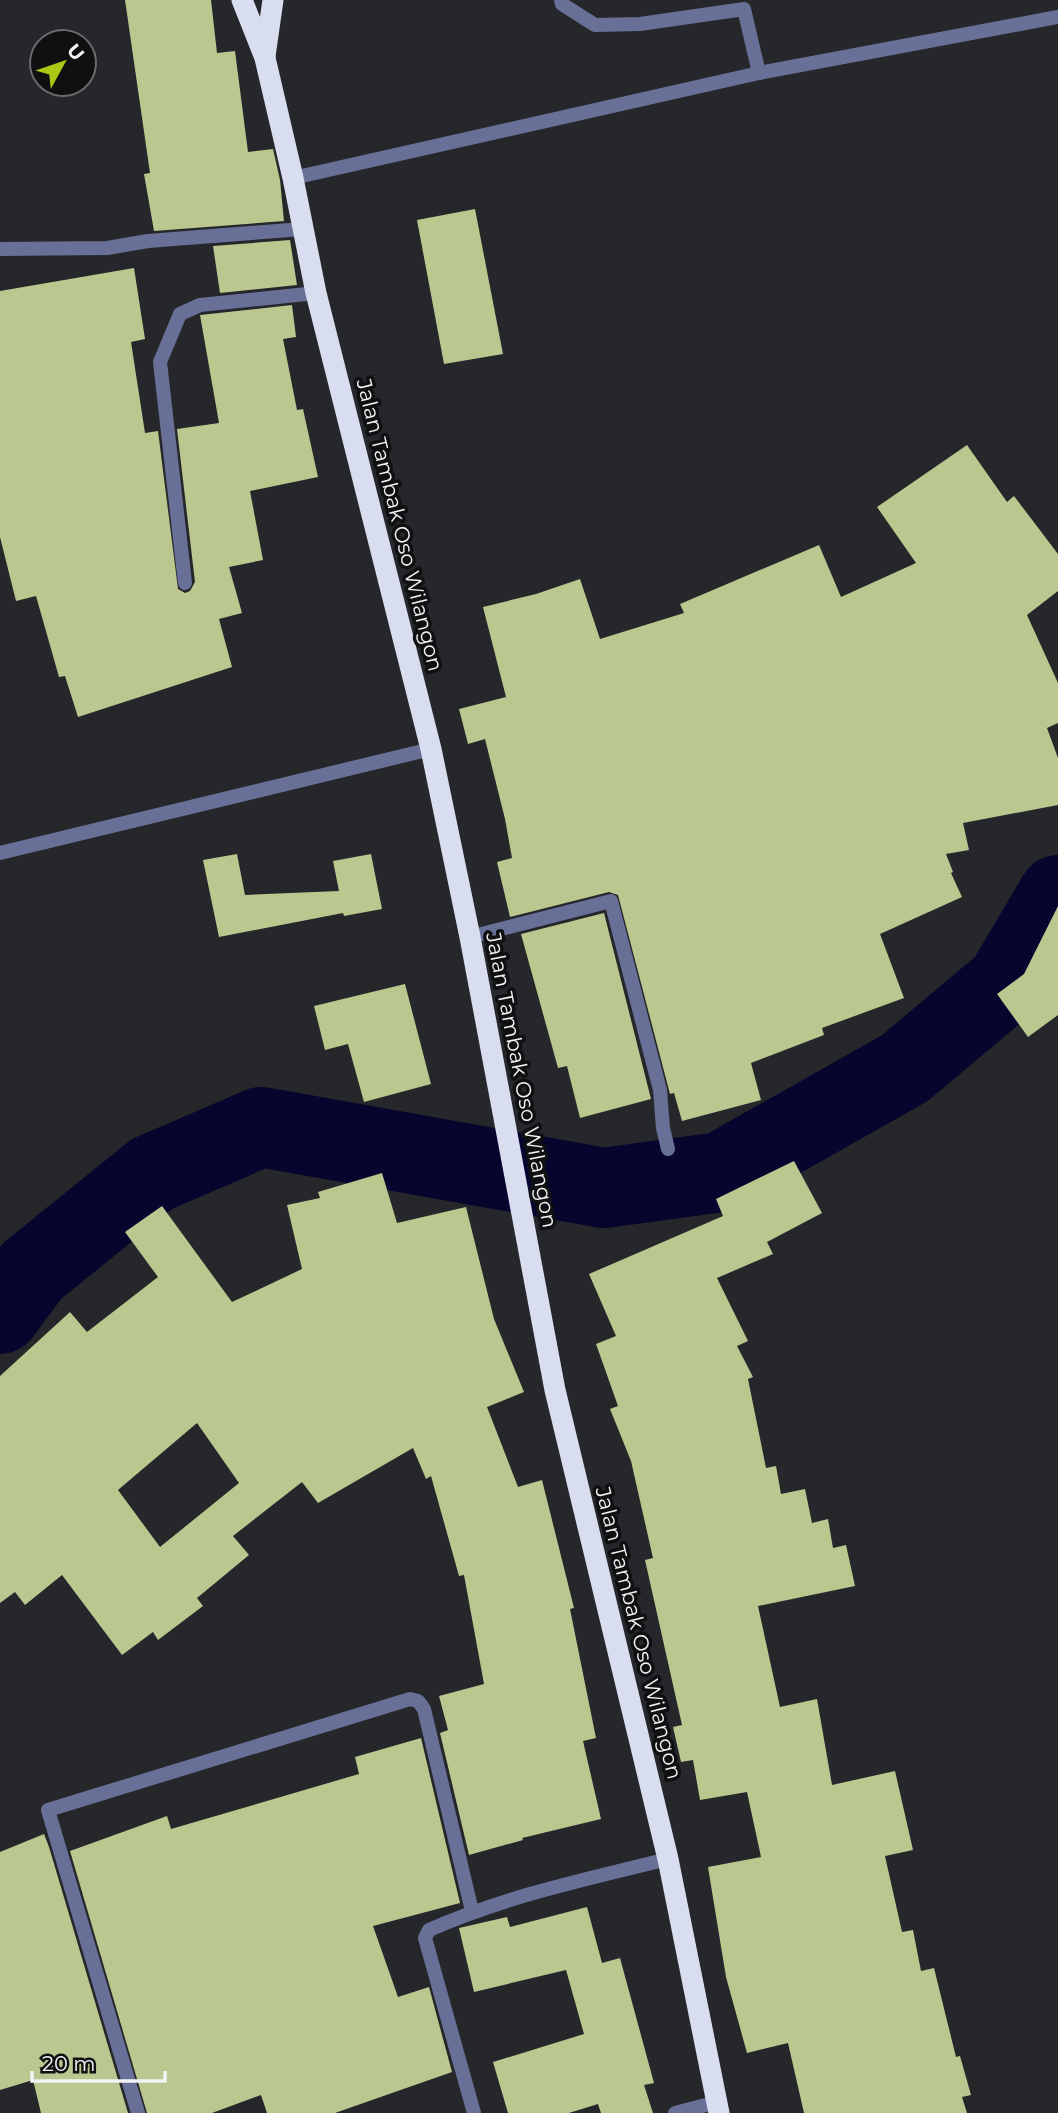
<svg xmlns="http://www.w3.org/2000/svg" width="1058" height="2113" font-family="Montserrat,sans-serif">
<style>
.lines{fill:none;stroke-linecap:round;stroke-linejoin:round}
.river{stroke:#07052d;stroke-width:80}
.building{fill:#bac78f;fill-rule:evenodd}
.lane{stroke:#687097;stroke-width:14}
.street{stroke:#687097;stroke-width:14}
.highway{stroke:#d8ddf0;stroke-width:21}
.labels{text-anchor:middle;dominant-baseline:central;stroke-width:7;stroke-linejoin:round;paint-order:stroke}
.street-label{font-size:21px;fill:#f2f3f5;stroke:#0f1011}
</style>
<rect width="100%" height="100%" fill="#26272a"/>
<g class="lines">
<polyline class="river" points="0,1314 32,1271 152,1174 261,1127 604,1188 721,1172 905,1068 1006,983 1058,895"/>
</g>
<g class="building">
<polygon points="125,0 211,0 217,53 235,51 248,152 273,149 280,180 284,221 154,231 144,174 150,173"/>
<polygon points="475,209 503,354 444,364 417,220"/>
<polygon points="290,240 297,285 220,293 213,246"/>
<polygon points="134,268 145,339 131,342 145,433 158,431 178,589 185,593 190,591 195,582 177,429 219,423 200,315 292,305 296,337 283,339 297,410 303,409 318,477 250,491 263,560 229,567 242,613 219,619 232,667 78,717 65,676 59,677 36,596 16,601 0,537 0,291"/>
<polygon points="967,445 1007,502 1014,496 1058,554 1058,591 1027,615 1058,683 1058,723 1047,728 1058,758 1058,805 963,823 969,850 946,854 953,872 951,873 962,897 880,934 904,998 822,1028 824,1035 751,1063 761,1100 682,1121 674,1093 670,1094 618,895 609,892 510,917 497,862 512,858 505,819 485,739 468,744 459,709 506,697 483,607 536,594 580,579 600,639 684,613 680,604 819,545 841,597 916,563 877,507"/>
<polygon points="237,854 245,895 339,891 333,861 371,854 382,909 344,916 343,913 219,937 203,860"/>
<polygon points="1058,906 1058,1015 1028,1037 997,994 1024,974"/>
<polygon points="604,913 651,1099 580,1118 567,1066 558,1068 521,934"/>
<polygon points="405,984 431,1084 364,1102 348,1044 325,1050 314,1006"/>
<polygon points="794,1161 822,1213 767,1242 773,1254 717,1278 748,1341 737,1346 753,1377 748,1379 766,1468 776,1466 781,1494 805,1489 812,1523 828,1519 833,1548 846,1545 855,1586 758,1606 780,1707 817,1699 832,1785 895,1771 913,1850 885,1856 902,1932 913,1930 921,1971 934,1968 956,2057 960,2056 971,2095 962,2097 967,2113 804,2113 788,2043 747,2053 726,1977 708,1867 761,1857 747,1792 700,1800 693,1760 681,1762 673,1727 682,1725 645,1560 653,1558 631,1461 610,1409 618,1406 596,1344 616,1336 589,1274 723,1216 716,1199"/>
<path d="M382 1173 397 1223 466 1207 494 1319 524 1392 487 1407 518 1487 542 1480 574 1608 570 1609 596 1738 583 1741 601 1819 522 1838 523 1840 469 1855 440 1733 448 1730 439 1696 484 1684 464 1575 459 1576 431 1476 426 1479 413 1448 318 1503 302 1482 233 1536 249 1555 197 1598 203 1606 158 1640 153 1632 122 1655 62 1575 25 1605 15 1592 0 1603V1376L70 1312 87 1332 158 1277 125 1232 162 1206 232 1302 302 1269 287 1205 320 1198 318 1192ZM197 1423 239 1483 160 1547 118 1490Z"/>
<polygon points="421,1738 460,1903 373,1926 398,1997 429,1987 452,2072 335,2113 267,2113 261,2095 212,2113 147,2113 70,1851 167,1816 171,1829 359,1774 355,1757"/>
<polygon points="44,1834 49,1847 128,2113 41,2113 33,2080 0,2090 0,1852"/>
<polygon points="587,1907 602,1963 620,1958 654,2083 644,2085 653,2113 601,2113 598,2104 569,2113 508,2113 493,2062 584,2034 566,1970 474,1992 459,1928 507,1917 510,1927"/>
</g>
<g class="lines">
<g class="lane">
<polyline points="561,0 562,4 595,25 640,24 744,9 759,73"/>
<polyline points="293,178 759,73 1058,17"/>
<polyline points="0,853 431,749"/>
</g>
<g class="street">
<polyline points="0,249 107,248 148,241 303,229"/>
<polyline points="185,583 160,362 180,314 200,305 316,293"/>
<polyline points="470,937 611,901 660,1090 663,1128 668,1149"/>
<polyline points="138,2113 48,1810 410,1699 418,1701 424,1709 472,1911"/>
<path d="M474 2113 425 1938 429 1930C506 1896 587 1879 668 1859"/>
<polyline points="675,2113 717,2102"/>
</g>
<g class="highway">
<polyline points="242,0 265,58 293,178 316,293 431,749 470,937 555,1390 668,1859 719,2113"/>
<polyline points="265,56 273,0"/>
</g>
</g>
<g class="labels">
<g class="street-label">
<text transform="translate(400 525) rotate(76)">Jalan Tambak Oso Wilangon</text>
<text transform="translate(522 1080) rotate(79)">Jalan Tambak Oso Wilangon</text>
<text transform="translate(639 1633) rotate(76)">Jalan Tambak Oso Wilangon</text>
</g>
</g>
<g transform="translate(63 63) rotate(50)"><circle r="33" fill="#0f1011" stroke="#6a6b6c" stroke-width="2"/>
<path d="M0-5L12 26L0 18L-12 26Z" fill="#abc614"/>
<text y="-10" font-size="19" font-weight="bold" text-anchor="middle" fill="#f2f3f5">U</text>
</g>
<path d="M32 2071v10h133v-10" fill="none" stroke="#f2f3f5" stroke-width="3.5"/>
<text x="42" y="2071" font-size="21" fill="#f2f3f5" stroke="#0f1011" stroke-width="5" paint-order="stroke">20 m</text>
</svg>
